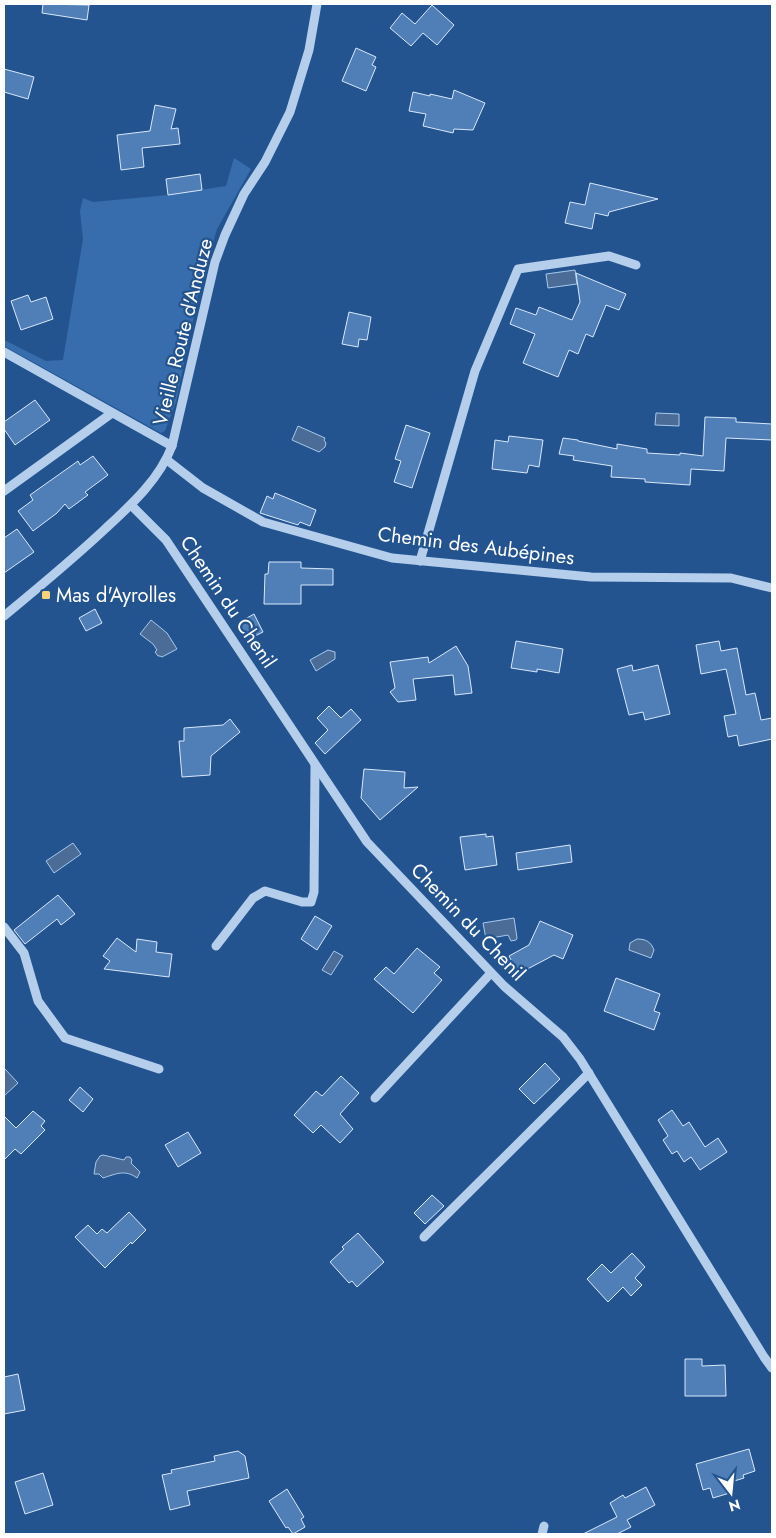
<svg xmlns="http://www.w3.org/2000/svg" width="776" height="1538" font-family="Jost,sans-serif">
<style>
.green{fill:#376dad}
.water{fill:#4b6c97;stroke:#a8c9ed}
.building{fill:#507fb8;stroke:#d9e8f9}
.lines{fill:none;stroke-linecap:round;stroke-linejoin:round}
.minor{stroke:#b4ceec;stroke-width:9}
.poi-dot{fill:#f7d177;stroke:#235490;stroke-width:2}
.labels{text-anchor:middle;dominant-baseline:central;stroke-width:4.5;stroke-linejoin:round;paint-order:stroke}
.street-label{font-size:20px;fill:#fff;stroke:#235490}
.poi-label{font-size:20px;fill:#fff;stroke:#235490;text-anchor:start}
</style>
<rect width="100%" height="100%" fill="#235490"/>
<polygon class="green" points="234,158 251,169 217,229 201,282 176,402 165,431 161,433 4,346 4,340 46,361 63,360 83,239 80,211 83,198 93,202 168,195 226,186"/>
<g class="water">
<polygon points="575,270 577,284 548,288 546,274"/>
<polygon points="656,413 679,414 679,426 655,425"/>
<polygon points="298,426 325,438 324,440 326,443 325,447 319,452 292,440"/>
<polygon points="151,620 167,633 177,649 162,657 160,656 158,656 155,652 157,650 153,644 140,634"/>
<polygon points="328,650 335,652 335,659 316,671 310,660"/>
<polygon points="73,843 81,854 54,873 46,861"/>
<polygon points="514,918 517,938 516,940 511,941 508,935 486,939 483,923"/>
<path d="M637 939C646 939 651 942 654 950L651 958 629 950 630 943Z"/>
<polygon points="334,951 343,956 331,975 322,970"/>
<polygon points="5,1069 18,1083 4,1096 4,1070"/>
<path d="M103 1155 124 1160 126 1157H130L132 1160 131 1163 140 1172 137 1178C125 1169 116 1174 103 1178L99 1174H94L96 1162 100 1156Z"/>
</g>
<g class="building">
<polygon points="43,4 89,5 87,20 42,13"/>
<polygon points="432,5 454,25 437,45 423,33 411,46 390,28 402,13 415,24"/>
<polygon points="356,48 376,57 372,65 376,67 366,91 342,81"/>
<polygon points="4,69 34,77 28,99 4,92"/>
<polygon points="454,90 485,103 473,130 454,129 453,133 423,126 426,114 409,111 413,92 430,96 430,94 452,99"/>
<polygon points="155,105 176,109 171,129 178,128 180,144 142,148 144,167 121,170 117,135 150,131"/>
<polygon points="200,174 202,190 168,195 166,179"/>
<polygon points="590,183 658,199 609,212 608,216 595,213 592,229 565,223 570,202 585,205"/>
<polygon points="576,273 626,294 619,310 606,305 593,337 586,334 578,354 569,350 558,377 523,363 535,334 510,324 516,308 536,315 539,307 572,320 580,302"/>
<polygon points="28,295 31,302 46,297 53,319 21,330 11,301"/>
<polygon points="349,312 371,317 367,340 359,339 358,347 342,344"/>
<polygon points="35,400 50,420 15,445 4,429 4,422"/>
<polygon points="705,417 736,418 736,422 772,424 772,440 726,438 724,471 691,469 690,485 645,482 645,479 611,477 612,466 573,460 574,456 559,454 563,438 578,440 578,441 617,449 617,444 647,449 647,453 680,455 680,453 703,456"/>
<polygon points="406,425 430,433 412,488 394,482 401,461 395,459"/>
<polygon points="509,436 543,440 539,467 529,465 527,473 492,469 495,440 508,442"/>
<polygon points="93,456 108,475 85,492 88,495 69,509 65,504 57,513 33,531 18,511 33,500 30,495 78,461 80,465"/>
<polygon points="275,493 316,510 310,526 300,522 298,525 260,513 267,496 273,499"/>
<polygon points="17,529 34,552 4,573 4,538"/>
<polygon points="269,562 301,562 301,568 333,569 333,585 301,585 301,604 264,604 265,574 268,574"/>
<polygon points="95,609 102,623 86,631 79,618"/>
<polygon points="254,614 263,632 247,640 238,623"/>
<polygon points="516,641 563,649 559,673 537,669 537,672 511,668"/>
<polygon points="719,641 721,651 737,648 746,695 755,693 761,720 772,718 772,739 739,746 737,735 728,737 724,716 736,714 726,669 701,674 696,645"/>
<polygon points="456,646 468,666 472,693 455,695 453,675 413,679 416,700 398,702 390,692 395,688 390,662 428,657 429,663"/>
<polygon points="632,665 633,671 658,665 670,714 645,720 643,712 629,715 617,669"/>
<polygon points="329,706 341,718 351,709 361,720 325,754 315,743 328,730 317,718"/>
<polygon points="230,719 240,732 211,756 210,775 182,777 179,741 184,741 184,728 223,725"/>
<polygon points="364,769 405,772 404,788 418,787 380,820 361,798"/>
<polygon points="486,834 486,837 493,836 497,865 465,870 460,837"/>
<polygon points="570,845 572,862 518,870 516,853"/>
<polygon points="58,895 75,914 61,925 57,919 25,944 14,930"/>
<polygon points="315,916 332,926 317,950 301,939"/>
<polygon points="540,921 573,935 563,959 554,955 518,974 509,956 529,945"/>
<polygon points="117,938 136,952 137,939 157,942 156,952 172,954 169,977 104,969 110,961 103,956"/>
<polygon points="417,948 440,967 434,973 442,980 413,1013 374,979 386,967 394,974"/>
<polygon points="616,978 660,994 654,1011 660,1013 654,1030 604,1011"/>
<polygon points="545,1063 560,1079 534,1104 519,1089"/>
<polygon points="341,1076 359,1093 340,1114 353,1129 340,1143 321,1125 313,1133 294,1115 316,1091 322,1096"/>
<polygon points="80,1087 93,1099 83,1112 69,1100"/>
<polygon points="672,1110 683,1126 689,1122 705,1147 718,1138 727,1152 700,1170 691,1157 684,1162 677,1151 672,1154 663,1140 668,1136 658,1120"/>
<polygon points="33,1111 45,1121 41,1126 45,1130 21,1154 15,1149 4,1160 4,1116 16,1128"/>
<polygon points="188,1132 201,1153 178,1167 165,1145"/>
<polygon points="432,1195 444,1206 425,1224 414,1213"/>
<polygon points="129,1212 146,1230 132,1244 131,1242 105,1268 75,1237 88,1225 97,1234 102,1229 107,1233"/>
<polygon points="358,1233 384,1262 357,1287 352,1281 349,1283 330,1262 344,1249 342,1247"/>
<polygon points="632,1253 645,1267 635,1278 642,1285 631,1296 623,1287 608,1302 587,1279 602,1264 611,1273"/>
<polygon points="685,1359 702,1359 702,1366 725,1365 726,1396 685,1396"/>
<polygon points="18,1374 25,1410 4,1414 4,1377"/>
<polygon points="749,1449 755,1471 743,1475 744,1478 731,1482 733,1492 713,1498 710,1488 703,1490 696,1464"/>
<polygon points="238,1451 245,1456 249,1478 187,1491 190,1505 170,1510 162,1475 172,1473 171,1470 215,1461 214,1456"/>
<polygon points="43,1473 53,1505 25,1514 15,1482"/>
<polygon points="646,1487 655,1505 627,1520 631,1527 617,1534 583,1534 617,1517 610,1503 623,1495 625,1498"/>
<polygon points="287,1489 304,1517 301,1519 305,1527 293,1534 288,1527 286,1528 269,1501"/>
</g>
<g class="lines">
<g class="minor">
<polyline points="4,352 172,446"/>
<polyline points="167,460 203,488 263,522 392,558 591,577 731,578 772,588"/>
<polyline points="4,491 112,413"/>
<polyline points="131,505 166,540 367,842 504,986 563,1037 580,1059 764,1357 772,1368"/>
<polyline points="420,561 475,371 518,269 609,256 636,265"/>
<path d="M4 616C38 588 73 559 105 529 131 505 159 480 172 446L215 262 225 235 244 194 265 162 290 112 309 50 317 4"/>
<polyline points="4,927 24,953 38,1001 65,1038 159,1069"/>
<polyline points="216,946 253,898 265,891 302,902 311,902 314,892 315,765"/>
<polyline points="375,1098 491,973"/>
<polyline points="424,1237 589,1073"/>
<polyline points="542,1534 544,1526"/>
</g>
</g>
<rect class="poi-dot" x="41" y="590" width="10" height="10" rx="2.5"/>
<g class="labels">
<g class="street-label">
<text transform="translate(183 332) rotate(-76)">Vieille Route d'Anduze</text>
<text transform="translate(476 546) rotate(7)">Chemin des Aubépines</text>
<text transform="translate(228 602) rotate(56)">Chemin du Chenil</text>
<text transform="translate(468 922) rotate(46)">Chemin du Chenil</text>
</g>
<g class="poi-label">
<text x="56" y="595">Mas d'Ayrolles</text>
</g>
</g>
<rect width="776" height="1538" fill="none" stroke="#ffffff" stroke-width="10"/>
<g transform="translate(731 1493) rotate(164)" stroke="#235490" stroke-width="4" paint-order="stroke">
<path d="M0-4L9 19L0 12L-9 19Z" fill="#ffffff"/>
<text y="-8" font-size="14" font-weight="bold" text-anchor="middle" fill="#ffffff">N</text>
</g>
</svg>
